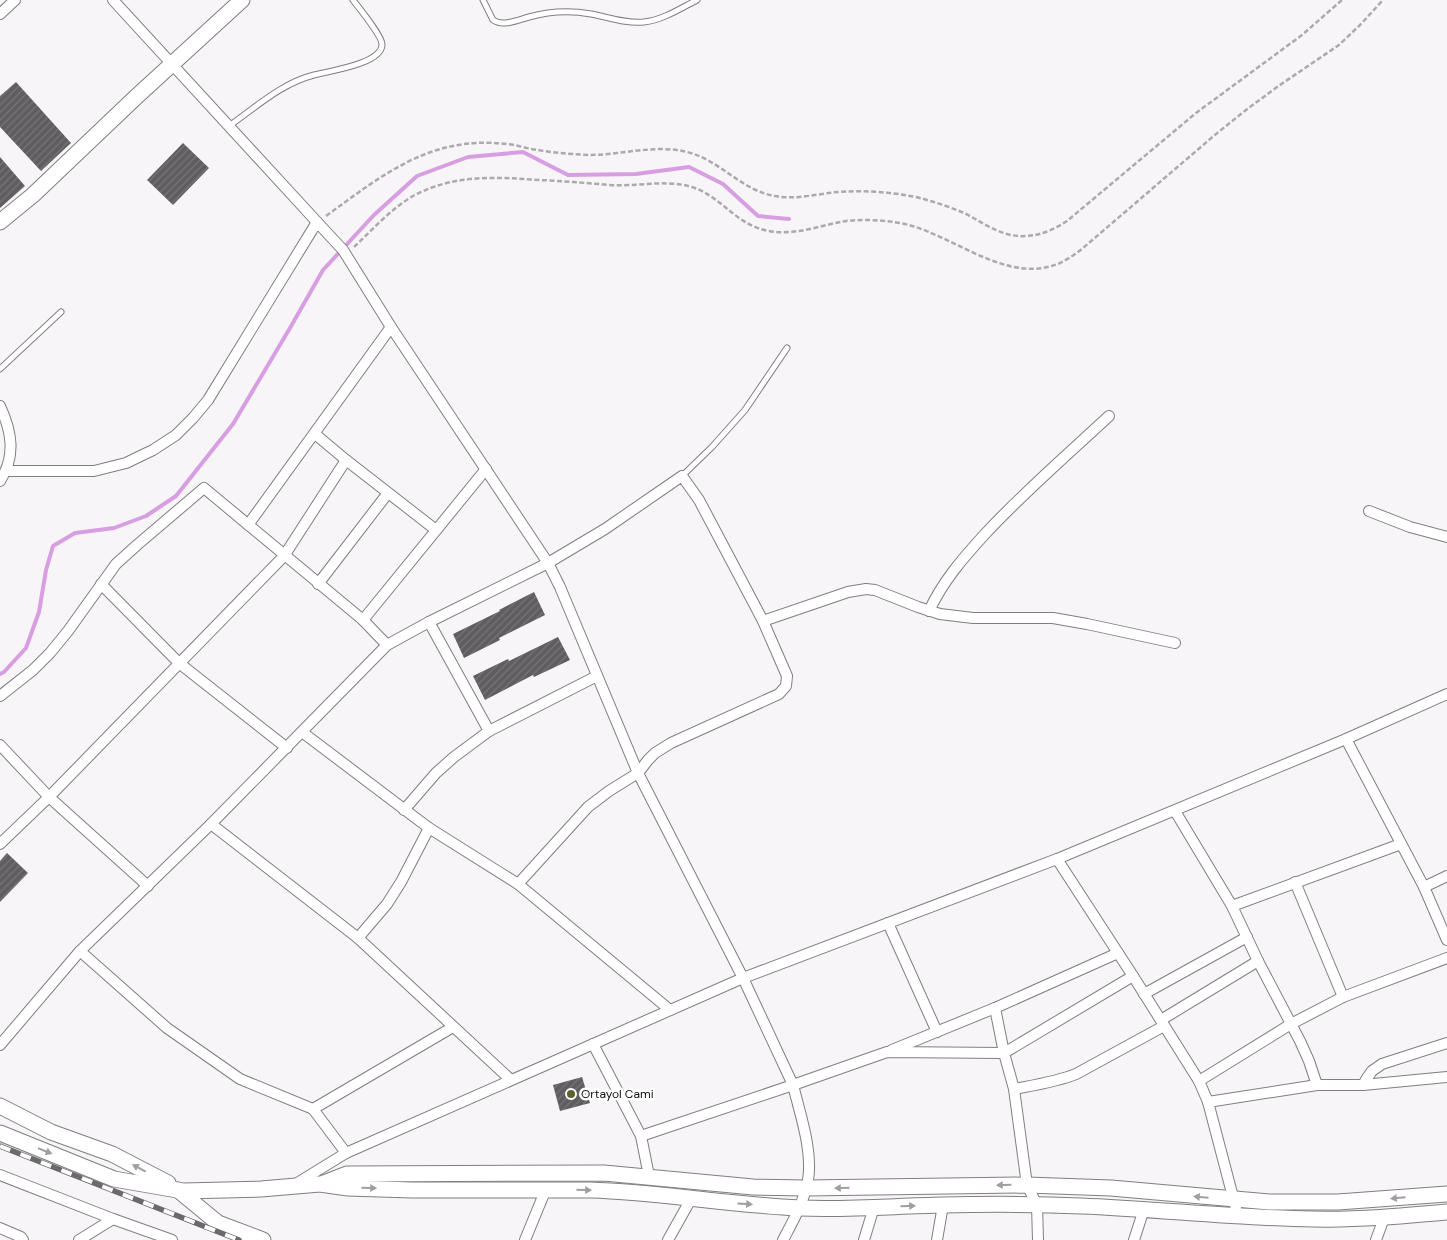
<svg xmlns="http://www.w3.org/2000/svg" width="1447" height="1240" font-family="'DM Sans',sans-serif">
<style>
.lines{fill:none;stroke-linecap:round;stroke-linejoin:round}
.stream{stroke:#d89ee2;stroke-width:4}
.building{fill:url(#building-hatch)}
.lane-casing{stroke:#807e81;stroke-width:7}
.street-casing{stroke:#807e81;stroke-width:12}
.secondary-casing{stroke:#807e81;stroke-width:17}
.path{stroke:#acaaac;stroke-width:2.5;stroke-dasharray:5 2.5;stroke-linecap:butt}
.lane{stroke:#fff;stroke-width:5}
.street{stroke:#fff;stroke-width:10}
.secondary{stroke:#fff;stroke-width:15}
.rail-casing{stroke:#6b696b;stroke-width:5.5}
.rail{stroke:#fff;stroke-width:4;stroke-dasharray:11;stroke-linecap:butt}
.oneway{fill:#a09fa0}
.poi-dot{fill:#5f622f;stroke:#fff;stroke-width:2}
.labels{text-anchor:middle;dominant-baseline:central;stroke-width:5;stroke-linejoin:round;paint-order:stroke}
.poi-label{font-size:12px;fill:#111011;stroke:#fff;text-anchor:start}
</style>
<defs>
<pattern id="building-hatch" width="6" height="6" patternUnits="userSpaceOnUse" patternTransform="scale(1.25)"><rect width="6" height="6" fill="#605d60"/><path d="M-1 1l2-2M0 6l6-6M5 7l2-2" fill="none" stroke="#767476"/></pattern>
</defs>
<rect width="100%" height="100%" fill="#f8f5f8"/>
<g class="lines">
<polyline class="stream" points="0,674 4,672 26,648 39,612 46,570 53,546 75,533 114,528 146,516 176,496 233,424 290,328 323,270 374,215 417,176 468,157 523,152 568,175 636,174 689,167 723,184 758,216 789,219"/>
</g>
<g class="building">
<polygon points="16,82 71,143 41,171 0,127 0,96"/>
<polygon points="183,143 209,168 173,205 147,180"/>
<polygon points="0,157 25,186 0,208"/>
<polygon points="534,592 545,615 499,638 500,640 464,658 453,634 500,611 499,610"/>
<polygon points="558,637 570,660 534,677 533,675 485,700 473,676 508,659 509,661"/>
<polygon points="7,853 28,873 0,902 0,861"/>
<polygon points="582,1077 590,1103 560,1111 553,1085"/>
</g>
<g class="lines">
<g class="lane-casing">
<g id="lane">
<path d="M483 0 493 20C503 27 518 20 529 17 550 11 570 10 591 14 608 17 626 24 644 22 663 20 681 8 697 0"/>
<path d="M229 126C256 107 282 83 314 75 329 71 381 64 382 45 383 37 359 8 353 0"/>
<polyline points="0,369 61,312"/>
<polyline points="682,476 712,447 745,410 787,348"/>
</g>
</g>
<g class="street-casing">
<g id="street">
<polyline points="113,0 317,222"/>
<polyline points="0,14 15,0"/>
<path d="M0 406C12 432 16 456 0 481"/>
<polyline points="315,434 346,460 436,530"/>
<polyline points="6,471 94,471 126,463 153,450 176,435 193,418 208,400 317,222 343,250 391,327 548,563 560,587 638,773 743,978 793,1085 641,1136"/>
<polyline points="1369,511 1410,527 1447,537"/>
<polyline points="248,525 391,327"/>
<polyline points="101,584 179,663 287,748"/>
<polyline points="318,584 388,493"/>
<path d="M929 611C943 581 963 558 985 534 1024 492 1067 455 1109 416"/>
<polyline points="363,620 486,469"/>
<polyline points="763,621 848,592 866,589 875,590 918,607 940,614 973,618 1053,618 1087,624 1175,643"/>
<polyline points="429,622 489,731"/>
<polyline points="0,696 33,670 50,653 68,631 116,564 137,545 204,488 363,620 387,645"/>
<polyline points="302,732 429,828 518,884 670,1010"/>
<polyline points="1346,739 1424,887 1447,940"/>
<polyline points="0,745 49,797 148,886"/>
<polyline points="404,810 436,773 454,757 489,731 597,676"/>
<polyline points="1175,811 1232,906 1258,961 1300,1041 1309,1061 1317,1085"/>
<polyline points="211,824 358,938 511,1080"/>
<polyline points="0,844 49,797 284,556 346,460"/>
<polyline points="1057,859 1133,976 1199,1081 1208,1102 1238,1216"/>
<polyline points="1295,882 1343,997"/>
<polyline points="1424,887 1447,876"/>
<polyline points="1232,906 1401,844"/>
<polyline points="888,923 937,1032"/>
<polyline points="358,938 387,904 401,882 429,828"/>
<polyline points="80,951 167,1028 240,1079 313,1109 346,1153"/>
<polyline points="1144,994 1247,937"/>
<polyline points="995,1008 1004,1053 1133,976"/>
<polyline points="1161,1020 1258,961"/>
<polyline points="593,1044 641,1136 649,1176"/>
<polyline points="0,1045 80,951 211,824 387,645 429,622 548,563 605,529 682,476 699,500 763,621 787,676 786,686 779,694 671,743 655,753 648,760 638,773 609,791 588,807 518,884"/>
<polyline points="892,1050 995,1008 1118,953"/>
<polyline points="1199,1081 1291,1024 1343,997 1447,958"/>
<polyline points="1363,1085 1367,1078 1372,1071 1382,1064 1447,1043"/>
<path d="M1014 1089C1035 1085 1056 1082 1076 1074L1164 1026"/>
<polyline points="1208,1102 1317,1085 1363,1085 1447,1077"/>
<polyline points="313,1109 453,1027"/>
<polyline points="0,1175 113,1219 172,1240"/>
<polyline points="294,1185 346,1153 743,978 1057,859 1346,739 1447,694"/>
<polyline points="0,1228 21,1237 23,1240"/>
<polyline points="79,1240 113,1219"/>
<polyline points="525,1240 546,1189"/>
<polyline points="668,1240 691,1199"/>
<path d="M783 1240C793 1221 804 1202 808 1180 813 1151 800 1114 793 1085L887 1052 1004 1053 1014 1089 1027 1185 1037 1205 1038 1240"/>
<polyline points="864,1240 874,1207"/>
<polyline points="937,1240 943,1205"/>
<polyline points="1134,1240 1144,1209"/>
<polyline points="1376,1240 1384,1218"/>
</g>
</g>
<g class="secondary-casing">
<g id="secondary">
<polyline points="0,222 33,195 136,97 242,0"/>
<polyline points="0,1106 51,1132 112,1154 168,1183"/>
<path d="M0 1133 114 1179 183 1191 261 1189 320 1184 348 1188 412 1190H590C660 1192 730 1205 800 1208 848 1210 895 1206 943 1205 989 1204 1035 1204 1081 1206 1158 1209 1236 1218 1313 1219 1358 1220 1403 1216 1447 1212"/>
<polyline points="324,1183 347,1174 604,1173 753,1187 806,1188 1027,1185 1111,1188 1269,1202 1338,1202 1447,1194"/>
<polyline points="178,1190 218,1223 263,1240"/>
</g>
</g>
<g class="path">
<path d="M326 216C384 174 431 135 507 144 518 145 528 149 538 150 555 153 572 154 589 155 622 155 655 144 687 152 720 160 742 191 775 196 795 200 817 194 837 192 865 190 893 192 920 198 935 202 950 207 964 213 978 220 992 230 1007 234 1028 240 1049 233 1067 221L1196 113 1302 35 1342 0"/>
<path d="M354 247C373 229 391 209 413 196 454 174 495 177 539 180 563 181 586 183 610 185 637 187 665 179 692 187 723 197 735 225 769 231 795 236 821 225 846 221 867 219 888 220 909 225 957 238 1009 285 1060 263 1068 259 1076 254 1083 248L1216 134 1246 110 1277 87 1339 45 1361 24 1383 0"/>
</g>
<use href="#lane" class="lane"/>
<use href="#street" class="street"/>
<use href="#secondary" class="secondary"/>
<g class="rail-casing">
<polyline id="rail" points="0,1146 239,1240"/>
</g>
<use href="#rail" class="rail"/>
</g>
<defs><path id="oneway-solid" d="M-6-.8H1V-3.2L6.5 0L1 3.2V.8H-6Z" transform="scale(1.25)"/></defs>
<g class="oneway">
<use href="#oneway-solid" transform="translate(45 1151) rotate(22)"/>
<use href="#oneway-solid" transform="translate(139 1168) rotate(-152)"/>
<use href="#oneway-solid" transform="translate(1004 1185) rotate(179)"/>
<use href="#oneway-solid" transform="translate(369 1188) rotate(2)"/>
<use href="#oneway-solid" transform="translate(842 1188) rotate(179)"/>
<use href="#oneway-solid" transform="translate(584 1190) rotate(1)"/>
<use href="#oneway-solid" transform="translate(1201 1197) rotate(-175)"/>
<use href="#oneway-solid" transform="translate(1398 1198) rotate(175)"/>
<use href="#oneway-solid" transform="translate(745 1204) rotate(4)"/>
<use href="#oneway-solid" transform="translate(908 1206) rotate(-2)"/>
</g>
<circle class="poi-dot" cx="571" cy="1094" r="5"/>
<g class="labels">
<g class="poi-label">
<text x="581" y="1094">Ortayol Cami</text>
</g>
</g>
</svg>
